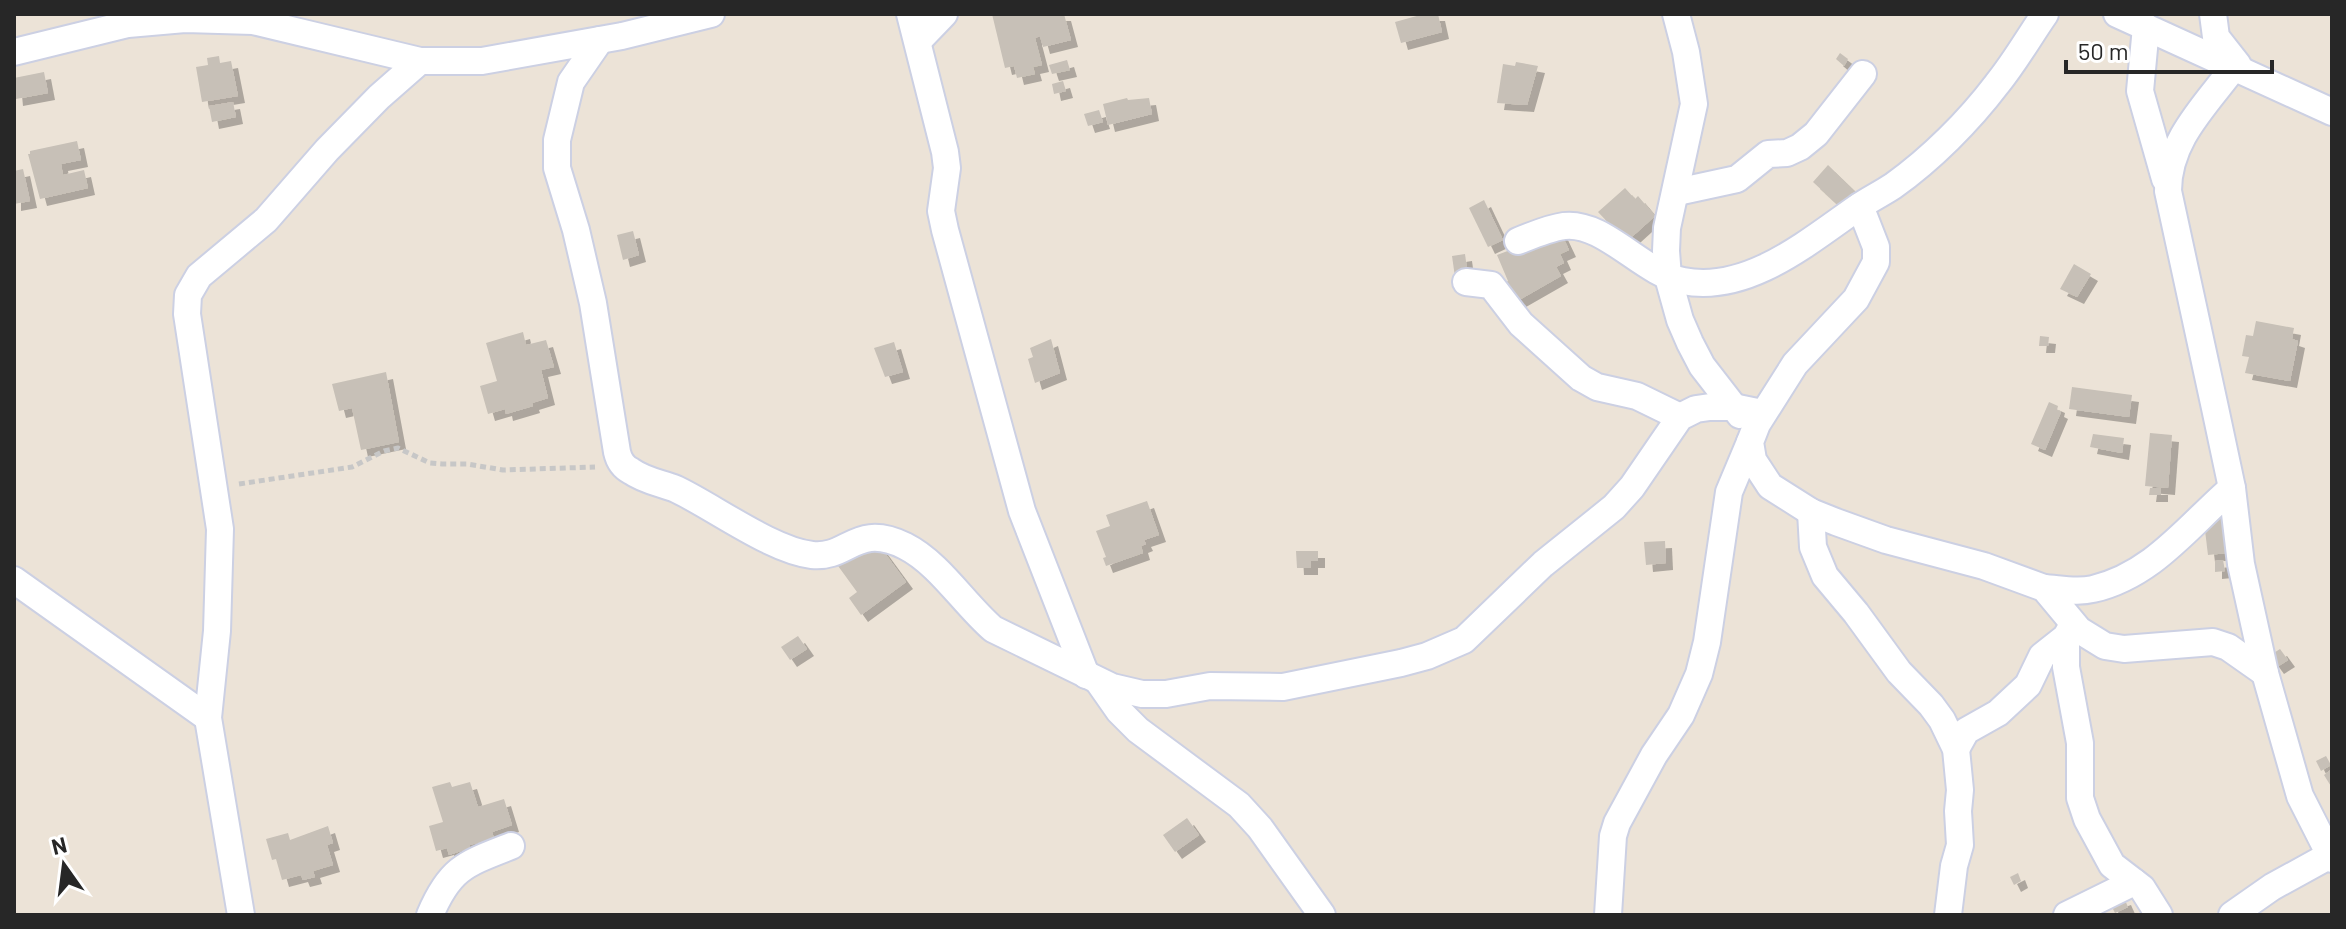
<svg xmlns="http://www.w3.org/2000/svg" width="2346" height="929" font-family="Barlow,sans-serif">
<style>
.building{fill:#c7c0b7;filter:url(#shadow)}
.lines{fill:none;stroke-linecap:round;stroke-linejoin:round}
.street-casing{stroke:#ccd0e3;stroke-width:30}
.path{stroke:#c7c7c7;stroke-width:5;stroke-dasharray:6 4;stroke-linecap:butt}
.street{stroke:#fff;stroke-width:26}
</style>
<defs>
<filter id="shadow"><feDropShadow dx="7" dy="7" stdDeviation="0" flood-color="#0004"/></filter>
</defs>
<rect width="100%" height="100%" fill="#ece3d7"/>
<g class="building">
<polygon points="992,14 1064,14 1071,40 1043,47 1040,36 1035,38 1042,65 1033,67 1035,74 1017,78 1014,66 1005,68"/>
<polygon points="1424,14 1438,14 1442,32 1401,43 1395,22"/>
<polygon points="1840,53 1848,59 1844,66 1836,59"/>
<polygon points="219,56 220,63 231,61 238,96 202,102 196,67 208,65 207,58"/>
<polygon points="1067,60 1070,70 1052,74 1049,65"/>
<polygon points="1516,62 1538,66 1527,105 1497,103 1503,64 1515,66"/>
<polygon points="44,72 48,93 16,99 14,78"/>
<polygon points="1063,81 1066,91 1054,94 1052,84"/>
<polygon points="1127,98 1128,100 1149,98 1152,114 1108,125 1103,104"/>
<polygon points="233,102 236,117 212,122 209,106"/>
<polygon points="1099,110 1103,122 1088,126 1084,114"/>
<polygon points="77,141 81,160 61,164 63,175 84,170 88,188 40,199 28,154 30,154 30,151"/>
<polygon points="1828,165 1857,193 1842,209 1813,182"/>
<polygon points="23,169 30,201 14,204 14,171"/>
<polygon points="1625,188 1635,199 1638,196 1655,216 1623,245 1618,233 1598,212"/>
<polygon points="1484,200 1503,240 1488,247 1469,208"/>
<polygon points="633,231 639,255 623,260 617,235"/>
<polygon points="1560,231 1569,250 1560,254 1564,263 1556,267 1561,276 1514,303 1505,283 1508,281 1497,255"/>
<polygon points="1465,254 1468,276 1455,277 1452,256"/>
<polygon points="2074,264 2091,274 2077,297 2060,289"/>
<polygon points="2256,321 2294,328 2292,339 2298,341 2290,381 2245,373 2249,357 2242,356 2246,335 2253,336"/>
<polygon points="523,332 526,345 546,340 554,367 541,370 548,398 532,403 533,406 506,414 505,409 488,414 480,386 497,381 486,343"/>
<polygon points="2040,336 2049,337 2048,346 2039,346"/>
<polygon points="1051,339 1060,373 1035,383 1028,359 1033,357 1030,348"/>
<polygon points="894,342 903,372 885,377 874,348"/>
<polygon points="386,372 399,442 361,450 352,408 339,411 332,384"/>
<polygon points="2072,387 2132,395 2129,417 2069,409"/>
<polygon points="2049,402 2058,406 2057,410 2061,412 2045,450 2031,444"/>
<polygon points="2150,433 2172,435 2168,488 2145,486"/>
<polygon points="2093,434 2124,438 2122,453 2090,447"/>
<polygon points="2150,488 2161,488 2161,495 2149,495"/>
<polygon points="1147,501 1159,535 1144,540 1146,544 1141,546 1143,553 1106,566 1103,558 1106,557 1096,531 1110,526 1106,515"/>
<polygon points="2223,512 2227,553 2208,555 2203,514"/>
<polygon points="876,541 906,582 861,615 849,598 857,592 833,559"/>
<polygon points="1665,541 1666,563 1646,565 1644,542"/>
<polygon points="1296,551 1318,551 1318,561 1311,561 1311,568 1297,568"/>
<polygon points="2223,560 2225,571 2215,572 2215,561"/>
<polygon points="798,636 807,649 790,660 781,647"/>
<polygon points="2280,649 2288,660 2277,667 2269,656"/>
<polygon points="2326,756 2331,765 2321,771 2316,761"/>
<polygon points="2332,769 2332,788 2324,775"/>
<polygon points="450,782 452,787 470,782 478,807 504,799 512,825 492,832 494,838 470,845 470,848 449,855 447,848 436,851 429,826 443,822 432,787"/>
<polygon points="1187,818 1199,835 1175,852 1163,835"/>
<polygon points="328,826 333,843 327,845 333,865 313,871 315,877 303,880 301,875 282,880 276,859 272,860 266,839 288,833 290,840"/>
<polygon points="2018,873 2021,881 2014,885 2010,877"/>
<polygon points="2124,898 2128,907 2115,913 2110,903"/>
</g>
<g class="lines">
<g class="street-casing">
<g id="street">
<polyline points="910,14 945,152 947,168 941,211 945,230 1022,511 1086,675"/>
<polyline points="1676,14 1686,52 1694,104 1667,228 1666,251 1668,277 1680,320 1690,343 1702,366 1740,415"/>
<polyline points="2117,14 2332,112"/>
<polyline points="2213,14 2216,37 2238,65"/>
<polyline points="2146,27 2140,91 2165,179"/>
<path d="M600 40 571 82 557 140V168L576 230 593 303 617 452C619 461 623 467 631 471 645 481 661 483 676 489 714 507 771 550 812 555 848 559 856 522 905 546 939 563 964 604 993 629L1112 687 1142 694H1166L1210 686 1283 687 1401 663 1427 656 1464 640 1543 564 1614 507 1632 487 1680 417 1696 409 1710 407H1733L1762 413"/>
<polyline points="918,41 944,14"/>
<polyline points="14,52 128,24 185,19 253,21 420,61 482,61 622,36 711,14"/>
<path d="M2234 67C2205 106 2168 140 2168 191L2215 408 2232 488 2241 564 2265 673 2300 796 2332 859"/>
<polyline points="1677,192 1737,179 1768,154 1787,153 1800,147 1816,134 1863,74"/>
<polyline points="1860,206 1876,247 1876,262 1856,299 1795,364 1757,424 1750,442 1753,460 1770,486 1811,512 1836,522 1886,540 1984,566 2044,588 2079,630 2105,646 2124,649 2213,642 2228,647 2265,673"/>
<path d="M1518 241C1533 235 1549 228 1564 226 1604 221 1642 273 1683 281 1747 294 1808 242 1857 208 1868 200 1881 194 1893 186 1931 159 1969 121 1997 84 2015 62 2029 37 2045 14"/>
<polyline points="1466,282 1491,285 1521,324 1581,378 1597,387 1637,396 1680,417"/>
<polyline points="1811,512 1813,547 1825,576 1856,613 1899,672 1931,705 1942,720 1956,749 1960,790 1958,811 1960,845 1954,866 1948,915"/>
<polyline points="14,580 208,718"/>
<path d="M2044 588C2060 589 2077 593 2093 589 2153 575 2188 526 2232 488"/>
<polyline points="2066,637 2066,667 2080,743 2080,798 2087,819 2112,865 2142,888 2159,915"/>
<polyline points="1098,681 1119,711 1138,730 1239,805 1260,828 1322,915"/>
<polyline points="1956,749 1966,731 1998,713 2028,685 2042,656 2066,637 2072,626"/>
<polyline points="241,915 208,718 217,631 220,529 187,314 188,295 199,276 266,220 327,150 379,97 420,61"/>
<path d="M430 915C450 868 465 864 511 846"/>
<polyline points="1608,915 1613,836 1617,823 1654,755 1681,715 1699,674 1707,642 1729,492 1750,442"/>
<polyline points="2067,915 2134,882"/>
<polyline points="2232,915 2272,887 2332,854"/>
</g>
</g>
<polyline class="path" points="239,484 352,467 384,451 398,448 430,463 442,464 467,464 503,470 595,467"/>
<use href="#street" class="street"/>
</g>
<rect width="2346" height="929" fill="none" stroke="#272727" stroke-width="32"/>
<g transform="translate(64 865) rotate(346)" stroke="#ffffff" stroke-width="6" paint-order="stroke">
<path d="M0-6L14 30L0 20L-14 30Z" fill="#272727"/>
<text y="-12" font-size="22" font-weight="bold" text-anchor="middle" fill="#272727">N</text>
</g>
<path d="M2066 60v12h206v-12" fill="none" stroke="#272727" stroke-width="4"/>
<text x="2078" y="60" font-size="24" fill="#272727" stroke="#ffffff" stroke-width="6" paint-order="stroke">50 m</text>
</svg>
